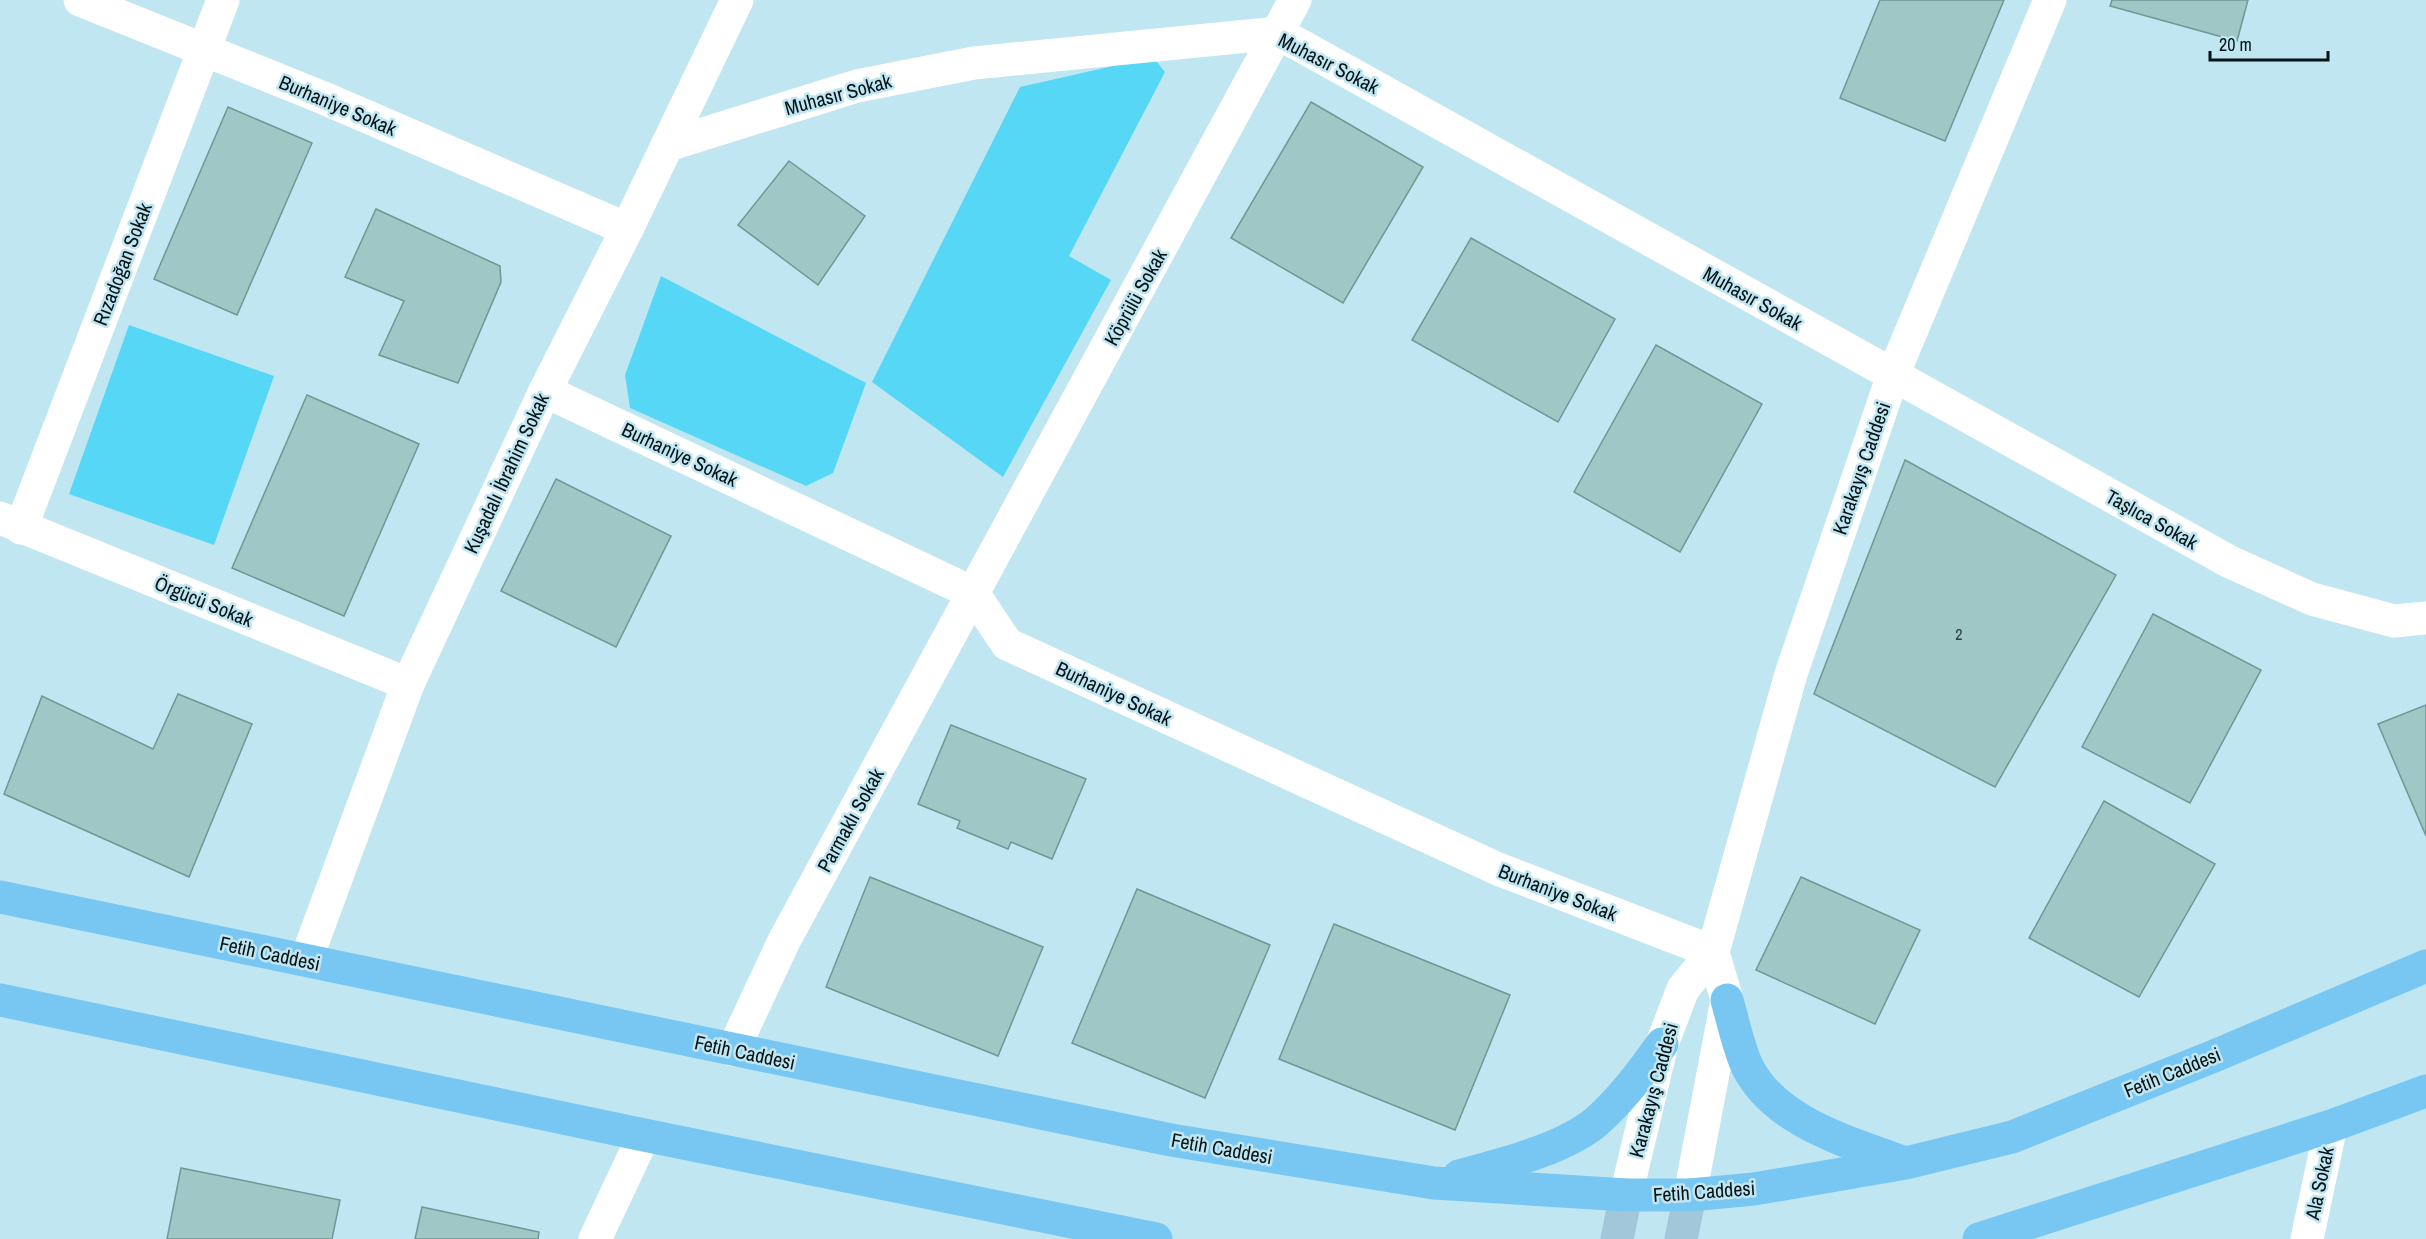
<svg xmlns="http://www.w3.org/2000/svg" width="2426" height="1239" font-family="'Archivo Narrow',sans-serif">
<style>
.green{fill:#56d7f6}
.building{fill:#9fc7c5;stroke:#709795;stroke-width:1.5}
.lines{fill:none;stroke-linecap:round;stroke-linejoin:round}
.minor{stroke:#fff;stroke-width:33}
.tertiary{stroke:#fff;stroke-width:33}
.secondary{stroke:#a3c7da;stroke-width:33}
.primary{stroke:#78c7f2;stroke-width:33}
.labels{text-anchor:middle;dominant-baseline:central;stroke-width:5;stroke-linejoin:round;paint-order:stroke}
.number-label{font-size:16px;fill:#2c4042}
.street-label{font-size:20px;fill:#051316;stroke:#c0e6f1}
</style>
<rect width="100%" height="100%" fill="#c0e6f1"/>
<g class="green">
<polygon points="1153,57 1165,72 1069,256 1111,280 1003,477 872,382 1020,87"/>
<polygon points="661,276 866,383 833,473 806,486 630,408 625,375"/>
<polygon points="129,325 274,376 214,545 69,494"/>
</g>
<g class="building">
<polygon points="1880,0 2004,0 1945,141 1840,98"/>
<polygon points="2112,0 2248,0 2237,41 2110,6"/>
<polygon points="1311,102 1423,167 1343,303 1231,238"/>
<polygon points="228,107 312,143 237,315 154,279"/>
<polygon points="789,161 865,216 818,285 738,225"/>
<polygon points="376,209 500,266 501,282 458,383 379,355 404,301 345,277"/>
<polygon points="1471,238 1615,319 1558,422 1412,340"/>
<polygon points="1656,345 1762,404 1680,552 1574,492"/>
<polygon points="307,395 419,444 344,616 232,568"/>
<polygon points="1905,460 2116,575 1995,787 1814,694"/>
<polygon points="556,479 671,536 616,647 501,591"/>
<polygon points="2153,614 2261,670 2190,803 2082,747"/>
<polygon points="178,694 252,724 189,877 4,794 42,696 153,749"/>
<polygon points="2426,705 2426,836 2378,724"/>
<polygon points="951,725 1086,779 1052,859 1011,842 1008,849 957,828 960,821 918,804"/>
<polygon points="2104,801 2215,864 2139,997 2029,938"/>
<polygon points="870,877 1043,947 998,1056 826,987"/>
<polygon points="1801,877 1920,930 1875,1024 1756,970"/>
<polygon points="1137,889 1270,945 1205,1098 1072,1043"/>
<polygon points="1334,924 1510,995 1455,1130 1279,1059"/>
<polygon points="181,1168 340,1200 332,1239 167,1239"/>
<polygon points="422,1207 539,1232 538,1239 415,1239"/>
</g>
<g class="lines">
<g class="minor">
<polyline points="80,0 326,99 627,229"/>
<polyline points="668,145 857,86 974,63 1278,33 2230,562 2312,599 2394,621 2426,618"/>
<polyline points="545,391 973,593 1007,644 1498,869 1713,952"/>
<polyline points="0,518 408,684"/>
<polyline points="21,528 223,0"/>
<polyline points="306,960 408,684 545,391 627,229 737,0"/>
<polyline points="733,1050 784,941 1295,0"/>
<polyline points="595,1239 644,1135"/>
<polyline points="2307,1239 2331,1126"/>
</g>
<g class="tertiary">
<polyline points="1626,1195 1662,1044 1683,989 1713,952 1791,674 1893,375 2050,0"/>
<polyline points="1690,1195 1727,1000 1713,952"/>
</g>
<g class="secondary">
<polyline points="1617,1239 1626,1195"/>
<polyline points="1681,1239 1690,1195"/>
</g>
<g class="primary">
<polyline points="0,897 1171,1140 1434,1183 1626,1195 1690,1195 1754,1189 1906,1163 2012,1137 2219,1054 2426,966"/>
<polyline points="0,1000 644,1135 1156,1239"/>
<path d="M1727 1000C1733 1021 1738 1046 1747 1066 1775 1123 1850 1142 1905 1163"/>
<path d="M1459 1176C1502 1164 1562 1150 1596 1122 1622 1099 1642 1072 1662 1044"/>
<polyline points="1979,1239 2331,1126 2426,1091"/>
</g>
</g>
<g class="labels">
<g class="number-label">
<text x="1959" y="634">2</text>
</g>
<g class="street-label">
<text transform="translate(1329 63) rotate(27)">Muhasır Sokak</text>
<text transform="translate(838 94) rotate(-15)">Muhasır Sokak</text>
<text transform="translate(338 105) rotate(23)">Burhaniye Sokak</text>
<text transform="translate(122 264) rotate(-69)">Rızadoğan Sokak</text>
<text transform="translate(1135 297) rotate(-61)">Köprülü Sokak</text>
<text transform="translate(1753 298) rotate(29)">Muhasır Sokak</text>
<text transform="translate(680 454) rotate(25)">Burhaniye Sokak</text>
<text transform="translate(1861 468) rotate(-71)">Karakayış Caddesi</text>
<text transform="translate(506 473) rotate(-65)">Kuşadalı İbrahim Sokak</text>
<text transform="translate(2152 519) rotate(29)">Taşlıca Sokak</text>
<text transform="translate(204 601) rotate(22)">Örgücü Sokak</text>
<text transform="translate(1114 693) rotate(25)">Burhaniye Sokak</text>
<text transform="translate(850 820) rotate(-61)">Parmaklı Sokak</text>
<text transform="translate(1558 892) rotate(21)">Burhaniye Sokak</text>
<text transform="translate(270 953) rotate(12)">Fetih Caddesi</text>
<text transform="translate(745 1052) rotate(12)">Fetih Caddesi</text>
<text transform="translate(2172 1072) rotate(-22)">Fetih Caddesi</text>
<text transform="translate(1653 1090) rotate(-75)">Karakayış Caddesi</text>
<text transform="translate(1222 1148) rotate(10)">Fetih Caddesi</text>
<text transform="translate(2319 1183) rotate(-78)">Ala Sokak</text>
<text transform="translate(1704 1191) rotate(-4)">Fetih Caddesi</text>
</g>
</g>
<path d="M2210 51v9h118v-9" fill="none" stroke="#051316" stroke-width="3"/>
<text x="2219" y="51" font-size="18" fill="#051316" stroke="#c0e6f1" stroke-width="4.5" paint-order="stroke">20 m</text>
</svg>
